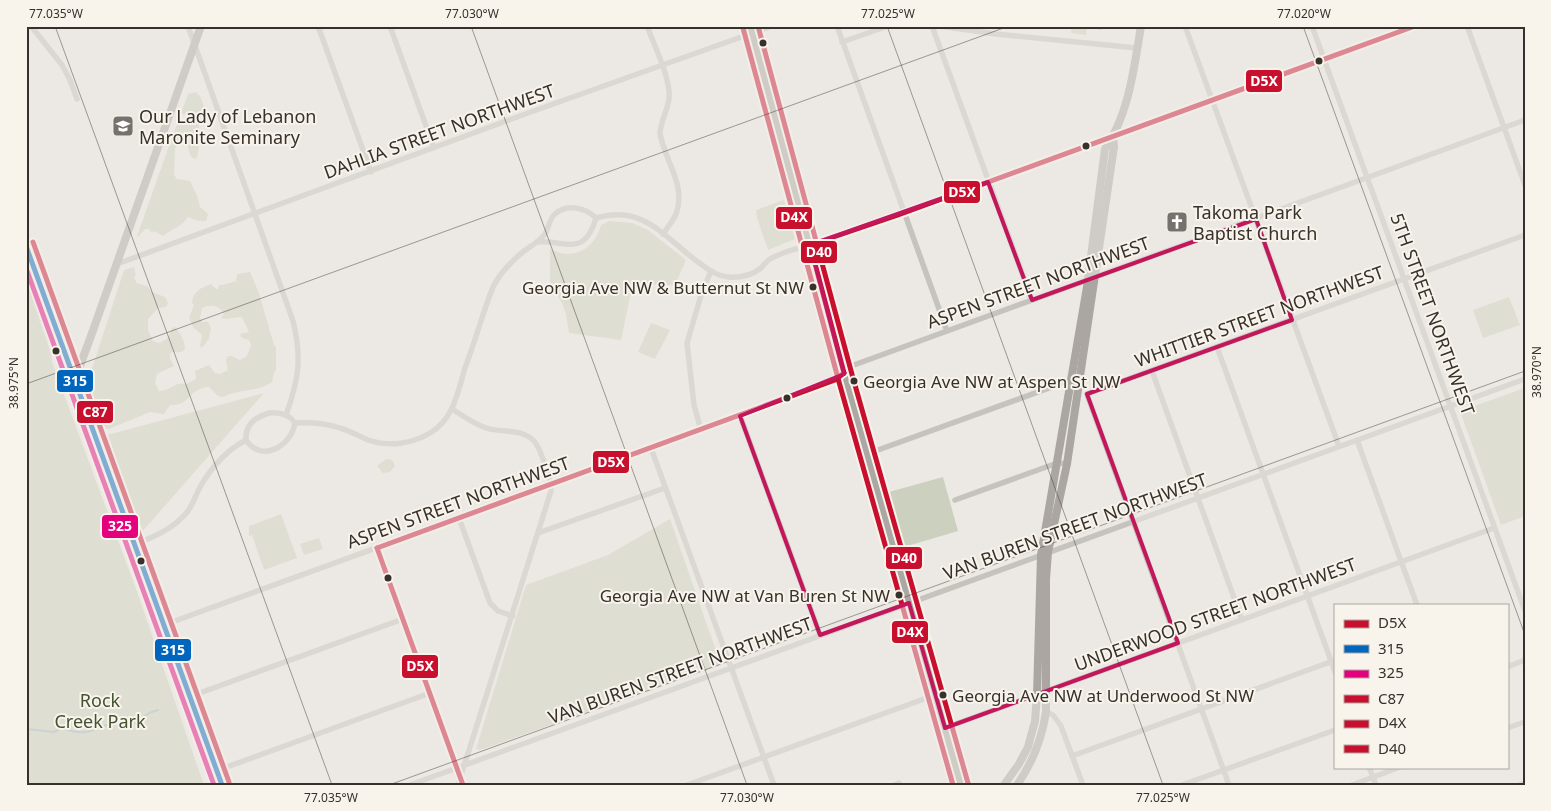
<svg xmlns="http://www.w3.org/2000/svg" width="1551" height="811" font-family="'Noto Sans',sans-serif">
<style>
.green{fill:#ccd1bf}
.lines{fill:none;stroke-linecap:round;stroke-linejoin:round}
.stream{stroke:#a2b9bc;stroke-width:2}
.minor{stroke:#c6c2bd;stroke-width:5.5}
.major{stroke:#aba6a2;stroke-width:8}
.highway{stroke:#aba8a3;stroke-width:9}
.bus-1-casing{stroke:#f8f4ec;stroke-width:9}
.bus-2-casing{stroke:#f8f4ec;stroke-width:9}
.bus-3-casing{stroke:#f8f4ec;stroke-width:9}
.bus-4-casing{stroke:#f8f4ec;stroke-width:9}
.bus-5-casing{stroke:#f8f4ec;stroke-width:9}
.bus-6-casing{stroke:#f8f4ec;stroke-width:9}
.bus-1{stroke:#c8102e;stroke-width:5}
.bus-2{stroke:#0065bd;stroke-width:5}
.bus-3{stroke:#e5007d;stroke-width:5}
.bus-4{stroke:#c8102e;stroke-width:5}
.bus-5{stroke:#c8102e;stroke-width:5}
.bus-6{stroke:#c8102e;stroke-width:5}
.marked{fill:none;stroke:#c2185b;stroke-width:4;stroke-linejoin:round}
.ticks{fill:none;stroke:#37302b;stroke-width:1;stroke-opacity:0.45}
.bus-dot{fill:#37302b;stroke:#f8f4ec;stroke-width:2}
.labels{text-anchor:middle;dominant-baseline:central;stroke-width:4;stroke-linejoin:round;paint-order:stroke}
.bus-label{font-size:17px;fill:#37302b;stroke:#f8f4ec;text-anchor:end}
.poi-label{font-size:18px;fill:#37302b;stroke:#f8f4ec;text-anchor:start}
.street-label{font-size:18px;fill:#37302b;stroke:#f8f4ec}
.park-label{font-size:18px;fill:#435231;stroke:#f8f4ec}
.line-badge{stroke:#f8f4ec;stroke-width:2}
.badge-label{font-size:14px;text-anchor:middle;font-weight:bold;fill:#fff}
.neatline{fill:none;stroke:#37302b;stroke-width:2}
.ticks-label{font-size:12px;text-anchor:middle;fill:#37302b}
</style>
<rect width="100%" height="100%" fill="#ece9e4"/>
<g class="green">
<polygon points="1072,26 1103,26 1102,30 1087,28 1086,35 1071,33"/>
<path d="M196 92 200 96 205 109 204 113 200 121 197 139 199 147 197 157V158L194 159 190 155 186 140 181 137 175 149 174 175 177 179 190 181 197 196 200 207 208 214 206 221H198L188 217C181 227 172 229 163 236L154 231 152 233 149 229H145L138 237 137 236 178 121 184 124 187 123 186 115 181 113 188 94Z"/>
<polygon points="784,200 795,239 768,250 757,218 756,210"/>
<path d="M609 221 632 223 648 230 686 260 679 276 674 285 644 284 633 282 621 340 569 333 566 314 562 303 550 283V249C555 251 561 254 566 254 585 254 596 242 601 225Z"/>
<path d="M134 267 136 275 134 278 137 283 147 286 152 292 165 297 168 303 166 307 158 308 148 319V330L153 341 159 343C169 339 169 337 172 328L175 327C180 333 185 340 185 349 181 354 177 352 172 352L170 354V358L174 366 157 374 155 383 159 391C170 391 175 381 186 384L196 379 195 371 209 365 215 373 220 374 228 370 226 360 228 356H232L240 360 247 356 251 345 249 340C245 339 241 339 240 334L249 332 242 317C235 317 228 320 221 318L224 314C219 305 211 304 202 308L200 318 202 322H208L211 328 209 339 202 348 200 346 202 335 193 327 189 318 194 305 192 303C193 291 201 288 211 284L216 289H218L219 285H223L236 281 237 274 250 272 259 293 274 345 276 347V370L274 373 272 382C259 392 238 389 223 397L218 396 209 387C191 388 189 402 179 404 176 405 173 405 170 405L164 414 150 412 109 429 104 428 99 423 86 387 87 384 124 270Z"/>
<polygon points="26,283 51,353 52,362 136,589 204,785 26,785"/>
<polygon points="1509,297 1520,325 1483,338 1473,310"/>
<polygon points="651,323 670,330 655,359 638,352"/>
<polygon points="1525,388 1525,516 1501,525 1460,411"/>
<polygon points="264,393 141,533 107,435"/>
<polygon points="386,459 392,460 394,463 395,466 390,472 383,473 377,466"/>
<polygon points="943,477 958,531 904,547 889,492"/>
<polygon points="281,514 297,558 264,570 252,535 249,536 249,526"/>
<polygon points="670,519 721,665 480,750 476,749 526,585 608,555"/>
<polygon points="319,538 323,549 304,555 300,544"/>
</g>
<g class="lines">
<path class="stream" d="M26 729 54 732 62 728C87 737 90 730 112 723 120 720 128 721 136 723L149 713 158 710"/>
<g class="minor">
<polyline points="31,26 62,65 70,80 77,99"/>
<path d="M188 26 293 321C302 358 299 379 286 415"/>
<polyline points="318,26 371,172"/>
<polyline points="390,26 434,148"/>
<path d="M647 26C654 45 671 79 669 98 668 110 661 120 660 133 664 160 687 185 676 214 673 221 668 227 663 234"/>
<polyline points="837,26 947,331"/>
<polyline points="932,26 1032,300"/>
<polyline points="939,26 996,34 1137,48"/>
<polyline points="1185,26 1339,446"/>
<polyline points="1312,26 1525,611"/>
<polyline points="1467,26 1525,185"/>
<polyline points="842,42 888,26"/>
<path d="M596 218C643 204 664 237 698 262 708 269 716 276 728 277 740 278 752 275 761 268 764 265 767 260 772 258 786 250 803 247 819 243 846 235 872 224 898 215L1416 26"/>
<path d="M537 242C566 240 584 258 596 218"/>
<polyline points="117,264 528,113 772,26"/>
<polyline points="1217,347 1335,672"/>
<polyline points="843,369 1525,120"/>
<polyline points="1152,371 1242,620"/>
<path d="M452 409C463 416 474 424 486 428 501 433 522 428 534 441 542 450 547 472 551 484V491L458 785"/>
<path d="M269 413C280 412 289 414 295 423 291 447 261 463 246 440 245 425 255 417 269 413Z"/>
<polyline points="740,416 820,635"/>
<path d="M295 423C311 422 325 423 340 428 350 431 359 436 368 440 389 447 412 444 430 433 454 419 458 391 465 368 471 352 476 336 481 321 485 309 489 296 494 285 501 272 513 260 524 251 531 246 540 241 545 234 549 228 549 219 555 214 567 203 586 208 596 218"/>
<polyline points="701,430 694,405 687,343 702,292 711,271"/>
<polyline points="1357,440 1417,605"/>
<polyline points="651,448 774,785"/>
<polyline points="867,454 1071,380"/>
<polyline points="955,500 1049,466 1057,463 1067,464"/>
<polyline points="459,518 490,603 498,611 513,616"/>
<polyline points="538,533 665,488"/>
<path d="M132 545C152 538 174 529 188 511 193 504 196 495 200 487 211 468 227 450 246 440"/>
<polyline points="377,548 463,785"/>
<polyline points="161,626 740,416 835,380 844,373"/>
<polyline points="1507,667 1525,660"/>
<polyline points="186,698 403,619"/>
<polyline points="1046,712 1053,715 1061,726 1083,785"/>
<polyline points="945,728 1494,528"/>
<polyline points="1507,728 1525,722"/>
<polyline points="1072,756 1333,661"/>
<polyline points="1369,767 1376,785"/>
<polyline points="213,772 430,693"/>
<polyline points="410,785 1525,379"/>
<polyline points="687,785 935,695"/>
<polyline points="895,785 899,783"/>
<polyline points="1182,785 1335,730"/>
<polyline points="1229,785 1087,394 1525,235"/>
<polyline points="1352,785 1400,767"/>
<polyline points="1519,785 1525,783"/>
</g>
<g class="major">
<polyline points="26,245 222,785"/>
<polyline points="26,271 117,515 214,785"/>
<polyline points="71,377 78,371 91,336 201,26"/>
<path d="M1004 785 1019 764 1028 747 1035 721 1037 695 1041 555 1087 287 1105 149C1129 114 1134 68 1141 26"/>
<path d="M1017 785C1033 762 1042 739 1046 712V579L1048 552 1067 464 1114 147 1113 136"/>
</g>
<polyline class="highway" points="750,26 846,380 961,785"/>
<g class="bus-1-casing">
<g id="bus-1">
<polyline points="810,245 898,215 1415,26"/>
<polyline points="810,245 844,373"/>
<polyline points="377,548 835,380 844,373"/>
<polyline points="377,548 463,785"/>
</g>
</g>
<g class="bus-2-casing">
<polyline id="bus-2" points="26,246 222,785"/>
</g>
<g class="bus-3-casing">
<polyline id="bus-3" points="26,268 214,785"/>
</g>
<g class="bus-4-casing">
<polyline id="bus-4" points="33,242 229,782"/>
</g>
<g class="bus-5-casing">
<polyline id="bus-5" points="743,28 839,382 953,785"/>
</g>
<g class="bus-6-casing">
<polyline id="bus-6" points="758,26 853,378 968,783"/>
</g>
<use href="#bus-1" class="bus-1"/>
<use href="#bus-2" class="bus-2"/>
<use href="#bus-3" class="bus-3"/>
<use href="#bus-4" class="bus-4"/>
<use href="#bus-5" class="bus-5"/>
<use href="#bus-6" class="bus-6"/>
</g>
<path d="M0 0H1551V811H0ZM988 182 1032 300 1256 219 1292 320 1087 394 1178 643 945 728 909 603 820 635 740 416 844 374 810 245Z" fill="#ece9e4" fill-opacity=".55" fill-rule="evenodd"/>
<path class="marked" d="M988 182 1032 300 1256 219 1292 320 1087 394 1178 643 945 728 909 603 820 635 740 416 844 374 810 245Z"/>
<path class="ticks" d="M55 26 332 785M471 26 747 785M887 26 1163 785M1303 26 1525 635M26 384 1009 26M389 785 1525 371"/>
<defs>
<g id="university-square" transform="scale(1.125)"><rect x="-9" y="-9" width="18" height="18" rx="4" fill="#76716c" stroke="#f8f4ec"/><path d="M0-5L7-2L0 1L-7-2ZM-4 1L0 2.5L4 1V4Q0 6-4 4Z" fill="#fff"/></g>
<g id="church-square" transform="scale(1.125)"><rect x="-9" y="-9" width="18" height="18" rx="4" fill="#76716c" stroke="#f8f4ec"/><path d="M-1.2-6h2.4v3.5h3.3v2.4h-3.3V6h-2.4V-.1h-3.3v-2.4h3.3Z" fill="#fff"/></g>
</defs>
<g fill-rule="evenodd">
<use href="#university-square" x="123" y="126"/>
<use href="#church-square" x="1177" y="222"/>
</g>
<g class="bus-dot">
<circle cx="763" cy="43" r="4.5"/>
<circle cx="1319" cy="61" r="4.5"/>
<circle cx="1086" cy="146" r="4.5"/>
<circle cx="813" cy="287" r="4.5"/>
<circle cx="56" cy="351" r="4.5"/>
<circle cx="854" cy="381" r="4.5"/>
<circle cx="787" cy="398" r="4.5"/>
<circle cx="141" cy="561" r="4.5"/>
<circle cx="388" cy="578" r="4.5"/>
<circle cx="899" cy="595" r="4.5"/>
<circle cx="943" cy="695" r="4.5"/>
</g>
<g class="labels">
<g class="bus-label">
<text x="804" y="287">Georgia Ave NW &amp; Butternut St NW</text>
<text x="863" y="381" text-anchor="start">Georgia Ave NW at Aspen St NW</text>
<text x="890" y="595">Georgia Ave NW at Van Buren St NW</text>
<text x="952" y="695" text-anchor="start">Georgia Ave NW at Underwood St NW</text>
</g>
<g class="poi-label">
<text x="139" y="116">Our Lady of Lebanon<tspan x="139" dy="21">Maronite Seminary</tspan></text>
<text x="1193" y="212">Takoma Park<tspan x="1193" dy="21">Baptist Church</tspan></text>
</g>
<g class="street-label">
<text transform="translate(439 131) rotate(-20)">DAHLIA STREET NORTHWEST</text>
<text transform="translate(1038 282) rotate(-20)">ASPEN STREET NORTHWEST</text>
<text transform="translate(1433 314) rotate(70)">5TH STREET NORTHWEST</text>
<text transform="translate(1259 316) rotate(-20)">WHITTIER STREET NORTHWEST</text>
<text transform="translate(458 502) rotate(-20)">ASPEN STREET NORTHWEST</text>
<text transform="translate(1075 526) rotate(-20)">VAN BUREN STREET NORTHWEST</text>
<text transform="translate(1215 614) rotate(-20)">UNDERWOOD STREET NORTHWEST</text>
<text transform="translate(680 670) rotate(-20)">VAN BUREN STREET NORTHWEST</text>
</g>
<g class="park-label">
<text x="100" y="700">Rock<tspan x="100" dy="21">Creek Park</tspan></text>
</g>
</g>
<g class="line-badge">
<rect x="1245" y="69" width="38" height="24" rx="5" fill="#c8102e"/>
<rect x="943" y="180" width="38" height="24" rx="5" fill="#c8102e"/>
<rect x="775" y="206" width="38" height="24" rx="5" fill="#c8102e"/>
<rect x="800" y="240" width="38" height="24" rx="5" fill="#c8102e"/>
<rect x="56" y="369" width="38" height="24" rx="5" fill="#0065bd"/>
<rect x="76" y="400" width="38" height="24" rx="5" fill="#c8102e"/>
<rect x="592" y="450" width="38" height="24" rx="5" fill="#c8102e"/>
<rect x="101" y="514" width="38" height="25" rx="5" fill="#e5007d"/>
<rect x="885" y="546" width="38" height="24" rx="5" fill="#c8102e"/>
<rect x="891" y="620" width="38" height="24" rx="5" fill="#c8102e"/>
<rect x="154" y="638" width="38" height="24" rx="5" fill="#0065bd"/>
<rect x="401" y="654" width="38" height="25" rx="5" fill="#c8102e"/>
</g>
<g class="badge-label">
<text x="1264" y="86">D5X</text>
<text x="962" y="197">D5X</text>
<text x="794" y="222">D4X</text>
<text x="819" y="257">D40</text>
<text x="75" y="386">315</text>
<text x="95" y="417">C87</text>
<text x="611" y="467">D5X</text>
<text x="120" y="531">325</text>
<text x="904" y="563">D40</text>
<text x="910" y="637">D4X</text>
<text x="173" y="655">315</text>
<text x="420" y="671">D5X</text>
</g>
<rect width="1551" height="811" fill="none" stroke="#f8f4ec" stroke-width="55"/>
<rect x="1334" y="604" width="175" height="165" fill="#f8f4ec" stroke="#aba69f"/>
<rect x="1344" y="620" width="25" height="8" fill="#c8102e" stroke="#aba69f"/>
<text x="1378" y="628" font-size="15" fill="#37302b">D5X</text>
<rect x="1344" y="645" width="25" height="8" fill="#0065bd" stroke="#aba69f"/>
<text x="1378" y="654" font-size="15" fill="#37302b">315</text>
<rect x="1344" y="670" width="25" height="8" fill="#e5007d" stroke="#aba69f"/>
<text x="1378" y="678" font-size="15" fill="#37302b">325</text>
<rect x="1344" y="695" width="25" height="8" fill="#c8102e" stroke="#aba69f"/>
<text x="1378" y="704" font-size="15" fill="#37302b">C87</text>
<rect x="1344" y="720" width="25" height="8" fill="#c8102e" stroke="#aba69f"/>
<text x="1378" y="728" font-size="15" fill="#37302b">D4X</text>
<rect x="1344" y="745" width="25" height="8" fill="#c8102e" stroke="#aba69f"/>
<text x="1378" y="754" font-size="15" fill="#37302b">D40</text>
<rect x="28" y="28" width="1496" height="756" class="neatline"/>
<g class="ticks-label">
<text x="56" y="18">77.035°W</text>
<text x="472" y="18">77.030°W</text>
<text x="888" y="18">77.025°W</text>
<text x="1304" y="18">77.020°W</text>
<text transform="translate(1537 372) rotate(-90)" y="4">38.970°N</text>
<text transform="translate(14 383) rotate(-90)" y="4">38.975°N</text>
<text x="331" y="802">77.035°W</text>
<text x="747" y="802">77.030°W</text>
<text x="1163" y="802">77.025°W</text>
</g>
</svg>
